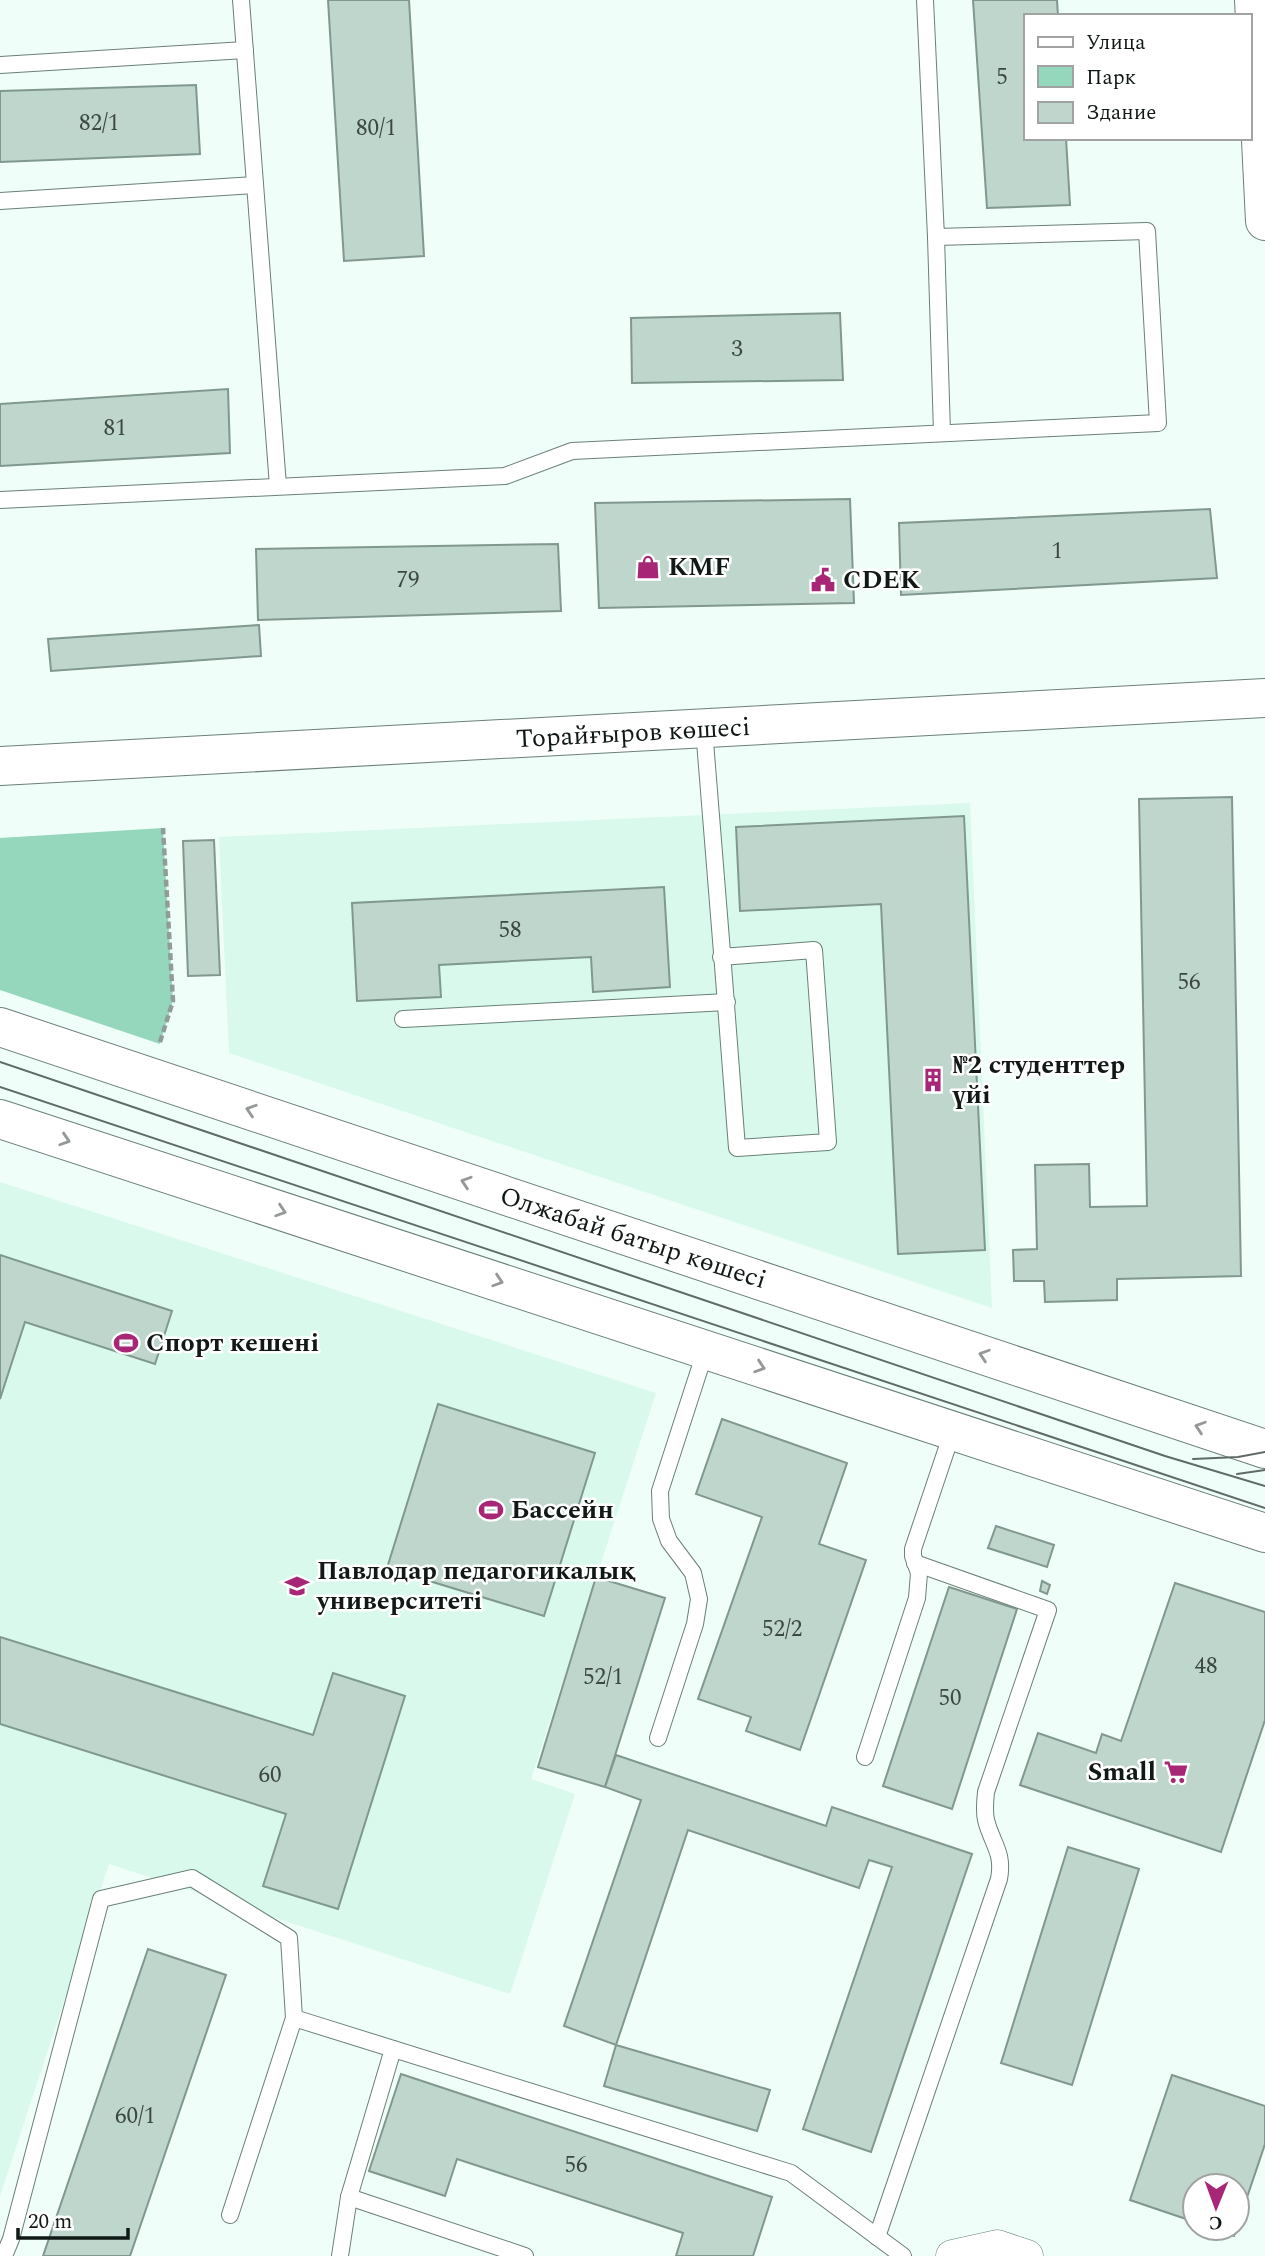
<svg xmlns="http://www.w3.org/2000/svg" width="1265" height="2256" font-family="Spectral,serif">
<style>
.built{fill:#d8f9ec}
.green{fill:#94d7bd}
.building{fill:#bed6cc;stroke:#81988e;stroke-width:2}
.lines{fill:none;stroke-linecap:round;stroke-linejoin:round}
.lane-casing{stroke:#6a8077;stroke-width:18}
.street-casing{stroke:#6a8077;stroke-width:33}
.secondary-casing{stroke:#6a8077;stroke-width:40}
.primary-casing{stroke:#6a8077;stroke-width:40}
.path{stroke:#909c97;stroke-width:4.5;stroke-dasharray:7 3.5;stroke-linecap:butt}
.lane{stroke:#fff;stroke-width:16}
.street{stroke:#fff;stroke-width:32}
.secondary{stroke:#fff;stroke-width:38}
.primary{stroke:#fff;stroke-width:38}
.tram{stroke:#606b67;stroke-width:2}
.oneway{stroke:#949896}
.labels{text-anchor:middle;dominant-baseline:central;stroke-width:5;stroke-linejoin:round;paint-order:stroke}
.number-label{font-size:23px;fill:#3c4844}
.poi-label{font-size:26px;font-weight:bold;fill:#111916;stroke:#fff;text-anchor:start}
.street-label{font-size:26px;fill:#111916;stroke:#fff}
</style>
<rect width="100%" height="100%" fill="#effef8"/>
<g class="built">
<polygon points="970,803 992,1308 229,1053 219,837"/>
<polygon points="0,1182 656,1393 531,1779 575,1794 510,1994 109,1864 0,2196"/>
</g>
<polygon class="green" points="163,828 173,1001 160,1044 0,990 0,838"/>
<g class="building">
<polygon points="328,0 409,0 424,256 344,261"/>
<polygon points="973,0 1057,0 1058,16 1025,16 1025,138 1066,138 1070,205 987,208"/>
<polygon points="196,85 200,154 0,162 0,91"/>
<polygon points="840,313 843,380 632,383 631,318"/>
<polygon points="228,389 230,453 0,466 0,404"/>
<polygon points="850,499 854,603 599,608 595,503"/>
<polygon points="1210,509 1217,578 901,595 899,523"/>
<polygon points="558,544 561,611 258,620 256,549"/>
<polygon points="259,625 261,656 51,671 48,639"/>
<polygon points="1232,797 1241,1276 1117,1279 1117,1300 1045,1302 1044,1281 1014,1281 1013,1250 1037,1249 1035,1165 1089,1164 1090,1207 1147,1206 1139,799"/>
<polygon points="964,816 985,1250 898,1254 881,904 740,911 736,827"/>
<polygon points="214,840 220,975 188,976 183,841"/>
<polygon points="664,887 670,987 593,992 591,957 439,965 441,997 357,1001 352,903"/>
<polygon points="0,1255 172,1311 155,1364 25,1322 0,1399"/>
<polygon points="438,1404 595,1453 544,1616 387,1568"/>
<polygon points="722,1419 847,1463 819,1544 866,1560 800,1750 746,1731 751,1717 698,1699 762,1517 696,1494"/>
<polygon points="996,1526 1054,1545 1047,1567 988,1548"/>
<polygon points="596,1577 665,1598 605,1787 538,1767"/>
<polygon points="1042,1581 1050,1585 1047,1594 1040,1591"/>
<polygon points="1175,1583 1265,1612 1265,1720 1221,1852 1020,1785 1038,1733 1096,1753 1102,1734 1121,1741"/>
<polygon points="949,1587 1017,1609 952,1809 883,1786"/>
<polygon points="0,1637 313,1735 333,1673 405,1696 338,1909 263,1886 286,1814 0,1724"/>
<polygon points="616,1755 826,1826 832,1807 972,1854 871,2152 803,2129 892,1867 869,1860 859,1888 688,1830 616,2045 564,2026 641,1800 605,1787"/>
<polygon points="1068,1847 1139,1869 1072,2085 1001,2063"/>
<polygon points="148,1949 226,1975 130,2256 43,2256"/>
<polygon points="616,2045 770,2090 757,2131 604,2086"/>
<polygon points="401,2074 772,2197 753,2256 676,2256 683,2233 457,2159 445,2196 369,2171"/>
<polygon points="1172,2075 1265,2106 1265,2144 1237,2227 1237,2186 1195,2186 1195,2222 1130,2200"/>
<polygon points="1212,2228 1237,2228 1234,2236"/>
</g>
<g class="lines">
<g class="lane-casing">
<g id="lane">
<polyline points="241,0 278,486"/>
<polyline points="0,65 245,50"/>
<polyline points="0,201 255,185"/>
<polyline points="936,237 942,433"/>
<polyline points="0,500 505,476 572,451 1158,423 1147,231 936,237 925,0"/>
<path d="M704 729C715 869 727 1008 737 1148L828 1142 814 950 721 957"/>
<polyline points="403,1019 727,1002"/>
<polyline points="658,1738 695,1624 699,1599 693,1573 669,1541 661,1519 660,1491 706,1349"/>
<polyline points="865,1757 917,1598 919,1573 913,1556 913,1549 953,1430"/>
<polyline points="294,2018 791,2173 903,2256"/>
<polyline points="349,2197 525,2256"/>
<path d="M877 2237 999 1879C1004 1852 992 1844 986 1820 984 1811 985 1802 986 1792L1048 1610 915 1563"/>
<polyline points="4,2256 11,2239 101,1899 192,1878 289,1938 294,2018 230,2215"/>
<polyline points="340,2256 349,2197 393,2049"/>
</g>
</g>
<g class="street-casing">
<polyline id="street" points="952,2256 997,2246 1027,2256"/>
</g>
<g class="secondary-casing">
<g id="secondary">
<polyline points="1254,0 1265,221"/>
<polyline points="0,1027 1265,1449"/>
<polyline points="0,1119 1265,1533"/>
</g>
</g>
<g class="primary-casing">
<polyline id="primary" points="0,766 1265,698"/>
</g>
<polyline class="path" points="160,1042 173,1001 163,828"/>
<use href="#lane" class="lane"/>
<use href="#street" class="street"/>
<use href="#secondary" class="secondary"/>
<use href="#primary" class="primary"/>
<g class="tram">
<polyline points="0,1062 1165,1456 1265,1486"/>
<polyline points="0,1087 1265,1508"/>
<polyline points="1193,1459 1238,1457 1265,1452"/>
<polyline points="1237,1474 1265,1470"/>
</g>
</g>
<defs><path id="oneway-chevron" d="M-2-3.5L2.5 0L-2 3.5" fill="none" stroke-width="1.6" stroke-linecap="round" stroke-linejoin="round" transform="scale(1.75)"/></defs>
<g class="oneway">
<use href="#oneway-chevron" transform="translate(251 1110) rotate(-162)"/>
<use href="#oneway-chevron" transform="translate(65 1140) rotate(18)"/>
<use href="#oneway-chevron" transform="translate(466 1182) rotate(-162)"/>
<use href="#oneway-chevron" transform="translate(281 1211) rotate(18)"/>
<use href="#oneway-chevron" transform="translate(498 1281) rotate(18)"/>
<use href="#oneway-chevron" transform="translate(984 1355) rotate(-162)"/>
<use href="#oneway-chevron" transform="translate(760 1367) rotate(18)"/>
<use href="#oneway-chevron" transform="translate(1200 1427) rotate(-162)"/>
</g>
<defs>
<g id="shop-bare" transform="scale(1.89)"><path d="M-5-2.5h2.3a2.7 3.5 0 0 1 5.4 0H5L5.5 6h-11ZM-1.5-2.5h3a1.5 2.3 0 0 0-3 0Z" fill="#a72675" stroke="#fff" stroke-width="2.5" paint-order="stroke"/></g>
<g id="civic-bare" transform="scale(1.89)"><path d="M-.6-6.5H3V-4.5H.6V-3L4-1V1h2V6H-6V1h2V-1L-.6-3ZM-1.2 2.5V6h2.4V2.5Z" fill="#a72675" stroke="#fff" stroke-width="2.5" paint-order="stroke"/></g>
<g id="building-bare" transform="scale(1.89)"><path d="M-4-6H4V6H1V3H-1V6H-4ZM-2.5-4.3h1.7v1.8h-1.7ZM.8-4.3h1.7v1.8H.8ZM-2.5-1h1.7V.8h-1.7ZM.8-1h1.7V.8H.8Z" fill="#a72675" stroke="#fff" stroke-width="2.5" paint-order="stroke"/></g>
<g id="stadium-bare" transform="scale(1.89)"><path d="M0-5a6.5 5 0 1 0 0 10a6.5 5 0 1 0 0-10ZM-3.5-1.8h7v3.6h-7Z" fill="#a72675" stroke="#fff" stroke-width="2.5" paint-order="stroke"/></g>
<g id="university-bare" transform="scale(1.89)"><path d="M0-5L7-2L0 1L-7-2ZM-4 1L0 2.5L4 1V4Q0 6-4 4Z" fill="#a72675" stroke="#fff" stroke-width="2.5" paint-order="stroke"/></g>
<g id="supermarket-bare" transform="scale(1.89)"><path d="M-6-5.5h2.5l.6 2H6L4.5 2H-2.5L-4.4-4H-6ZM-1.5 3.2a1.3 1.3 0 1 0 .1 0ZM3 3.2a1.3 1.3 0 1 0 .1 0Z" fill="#a72675" stroke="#fff" stroke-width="2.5" paint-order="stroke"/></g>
</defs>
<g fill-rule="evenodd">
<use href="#shop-bare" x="648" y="567"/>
<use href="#civic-bare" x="823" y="580"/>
<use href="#building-bare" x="933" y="1080"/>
<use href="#stadium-bare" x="126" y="1343"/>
<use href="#stadium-bare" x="491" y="1510"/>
<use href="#university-bare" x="297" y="1586"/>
<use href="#supermarket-bare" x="1176" y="1772"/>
</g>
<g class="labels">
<g class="number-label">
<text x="1002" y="77">5</text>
<text x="99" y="123">82/1</text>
<text x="376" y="128">80/1</text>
<text x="737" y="349">3</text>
<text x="115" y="428">81</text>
<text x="1057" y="551">1</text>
<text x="408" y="580">79</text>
<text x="510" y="930">58</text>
<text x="1189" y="982">56</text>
<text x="782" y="1629">52/2</text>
<text x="1206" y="1666">48</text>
<text x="603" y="1677">52/1</text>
<text x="950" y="1698">50</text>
<text x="270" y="1775">60</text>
<text x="135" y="2116">60/1</text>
<text x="576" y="2165">56</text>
</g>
<g class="poi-label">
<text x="668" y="567">KMF</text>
<text x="843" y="580">CDEK</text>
<text x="953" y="1065">№2 студенттер<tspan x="953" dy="30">үйі</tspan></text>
<text x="146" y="1343">Спорт кешені</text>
<text x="511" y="1510">Бассейн</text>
<text x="317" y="1571">Павлодар педагогикалық<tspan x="317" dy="30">университеті</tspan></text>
<text x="1156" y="1772" text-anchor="end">Small</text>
</g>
<g class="street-label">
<text transform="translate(633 733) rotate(-3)">Торайғыров көшесі</text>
<text transform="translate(633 1238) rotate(18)">Олжабай батыр көшесі</text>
</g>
</g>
<rect x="1024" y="14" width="228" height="126" fill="#ffffff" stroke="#a0a3a2" stroke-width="2"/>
<rect x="1038" y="37" width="35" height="10" fill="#ffffff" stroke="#a0a3a2" stroke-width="2"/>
<text x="1086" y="49" font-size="21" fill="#111916">Улица</text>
<rect x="1038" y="66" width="35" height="21" fill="#94d7bd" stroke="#a0a3a2" stroke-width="2"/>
<text x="1086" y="84" font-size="21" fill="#111916">Парк</text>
<rect x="1038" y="102" width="35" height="21" fill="#bed6cc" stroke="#a0a3a2" stroke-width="2"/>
<text x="1086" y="119" font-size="21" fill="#111916">Здание</text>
<g transform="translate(1216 2207) rotate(181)"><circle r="33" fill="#ffffff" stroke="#a0a3a2" stroke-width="2"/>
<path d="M0-5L12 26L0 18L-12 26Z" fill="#a72675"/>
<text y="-10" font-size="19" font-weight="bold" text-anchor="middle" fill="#111916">С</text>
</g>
<path d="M18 2228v10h110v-10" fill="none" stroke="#111916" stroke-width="3.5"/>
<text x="28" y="2228" font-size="21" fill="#111916" stroke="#ffffff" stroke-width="5" paint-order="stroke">20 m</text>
</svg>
